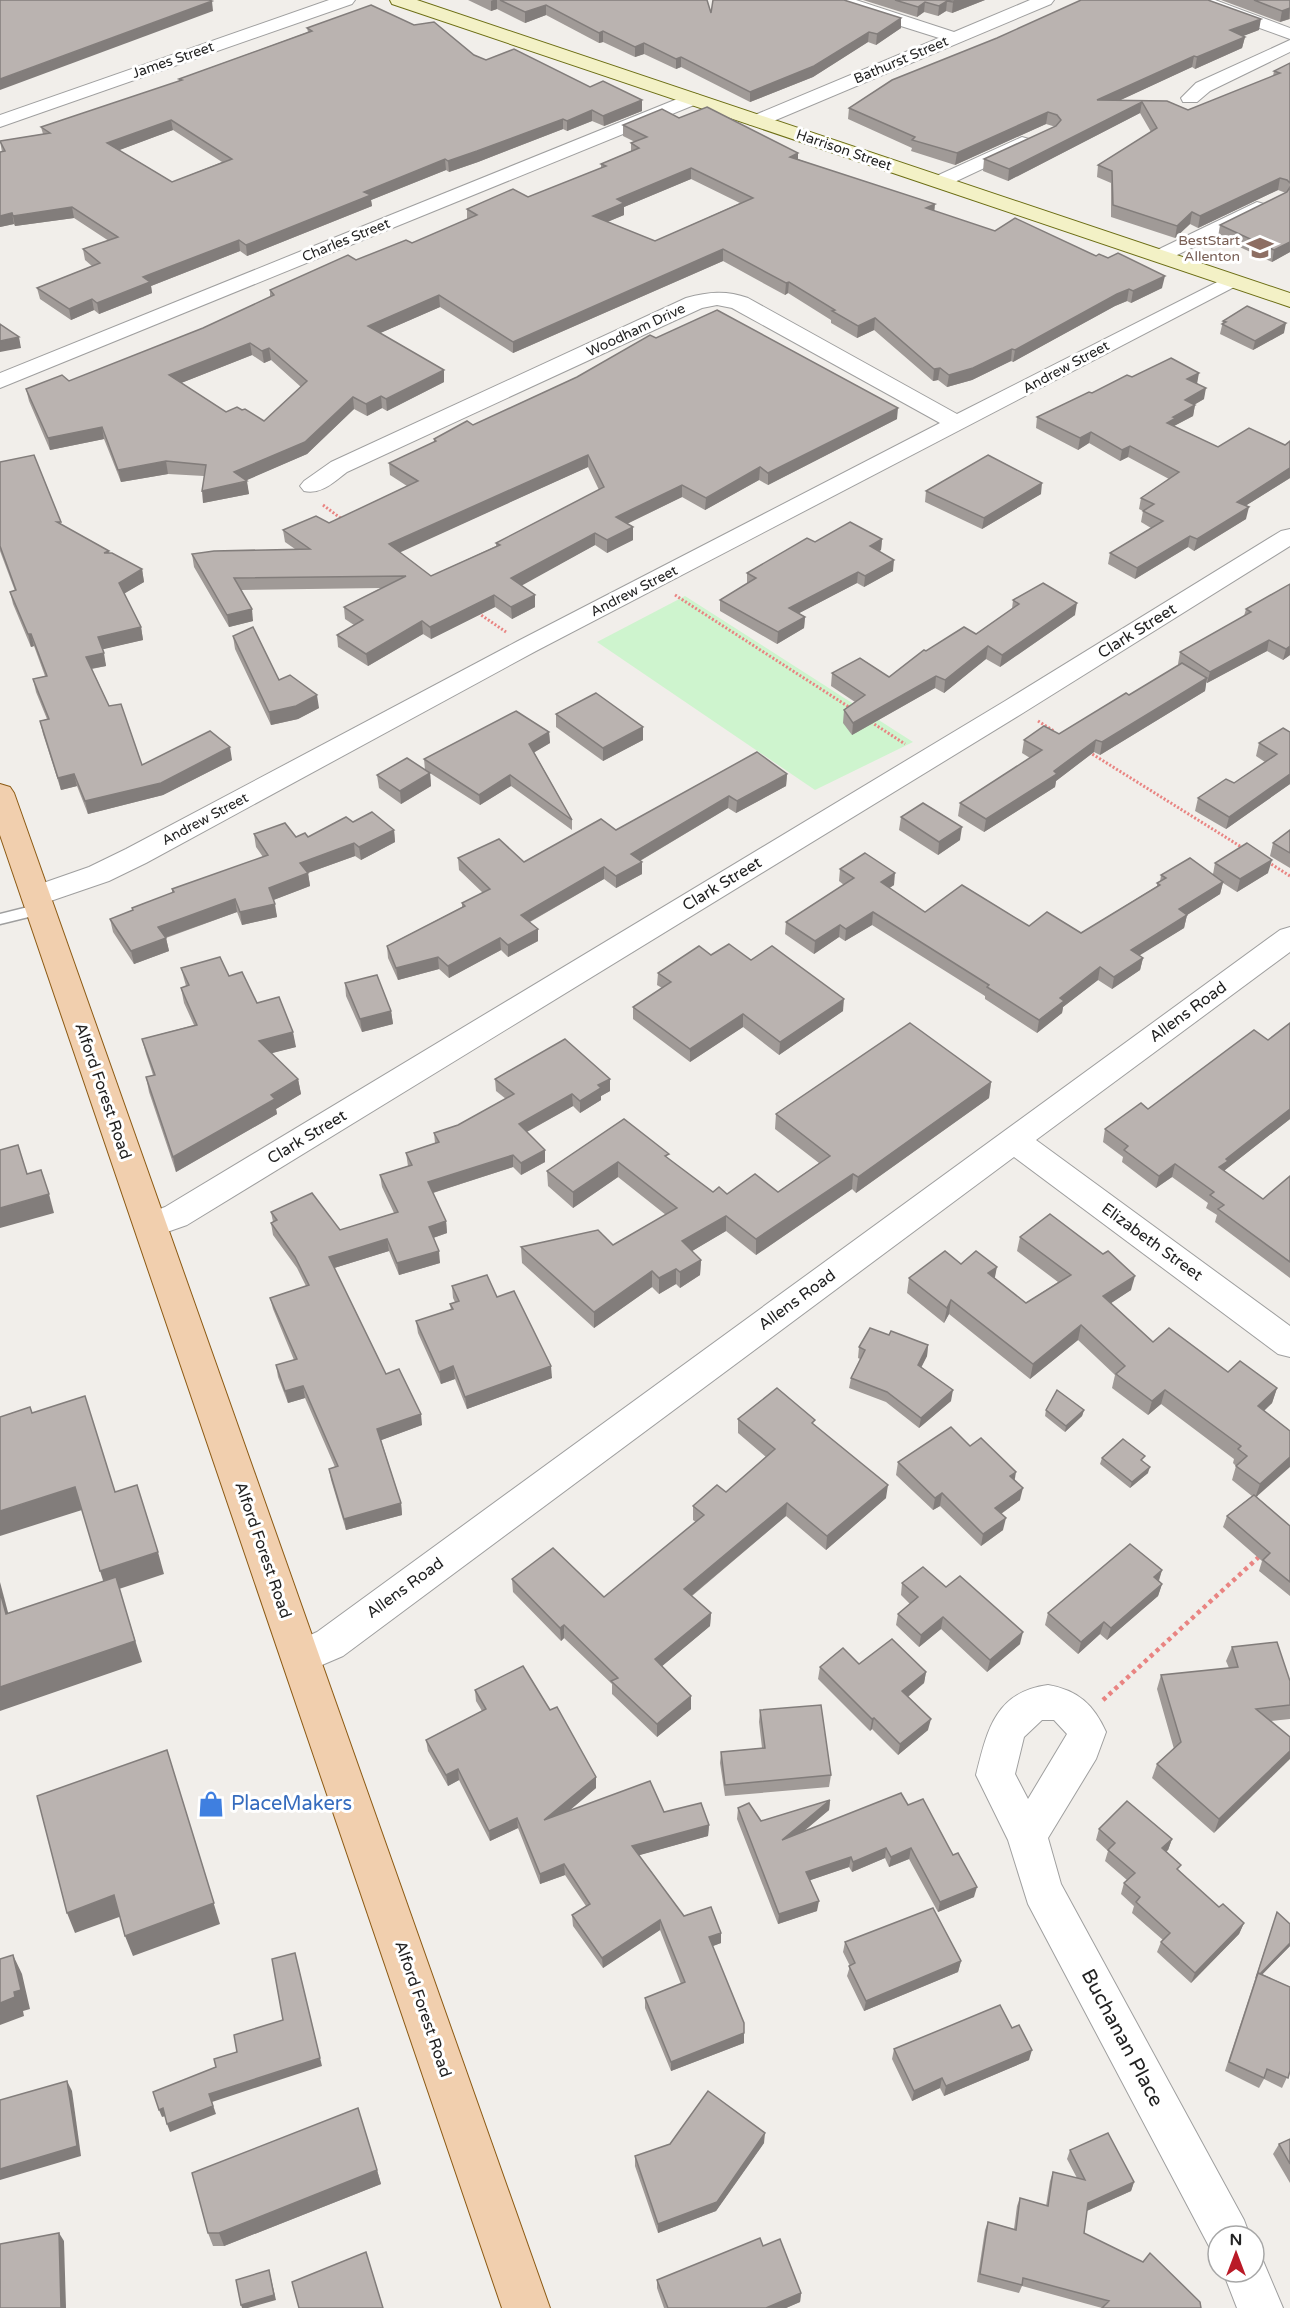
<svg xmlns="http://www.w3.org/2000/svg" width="1290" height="2308" font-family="'Varela Round',sans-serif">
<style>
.park{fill:#cef4ce}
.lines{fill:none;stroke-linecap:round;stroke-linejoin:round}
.lane-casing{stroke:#9f9f9f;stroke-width:3}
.street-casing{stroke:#9f9f9f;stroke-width:2}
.secondary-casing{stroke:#6c6e14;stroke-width:2}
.primary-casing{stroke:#8c5a13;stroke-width:2}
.path-far1{stroke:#e98482;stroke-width:3;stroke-dasharray:2 2;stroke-linecap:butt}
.path{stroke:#e98482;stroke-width:4.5;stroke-dasharray:4 4;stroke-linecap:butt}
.lane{fill:#fff;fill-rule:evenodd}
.street{fill:#fff;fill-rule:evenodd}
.secondary{fill:#f3f1c6;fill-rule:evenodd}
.primary{fill:#f1cfae;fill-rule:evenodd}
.wall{fill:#a09a97;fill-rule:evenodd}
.shaded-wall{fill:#827d7b}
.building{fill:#bab3b0;stroke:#827d7b;stroke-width:1.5;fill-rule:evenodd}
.labels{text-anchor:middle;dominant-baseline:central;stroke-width:6;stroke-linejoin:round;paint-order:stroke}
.far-street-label{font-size:14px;fill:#222;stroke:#fff}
.far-education-label{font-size:14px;fill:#785e54;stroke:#fff;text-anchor:end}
.street-label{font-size:16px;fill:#222;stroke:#fff}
.near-shop-label{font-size:20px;fill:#366cbe;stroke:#fff;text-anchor:start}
.near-street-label{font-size:20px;fill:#222;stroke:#fff}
</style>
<rect width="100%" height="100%" fill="#f1eeea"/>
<polygon class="park" points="685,596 913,742 815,790 597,642"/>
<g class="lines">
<g class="lane-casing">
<polygon id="lane" points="40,904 47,909 45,913 0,924 0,914"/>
</g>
<g class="street-casing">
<g id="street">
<polygon points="329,0 355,0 352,4 0,127 0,115"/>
<polygon points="828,0 856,0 954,32 1030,0 1054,0 1051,4 764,125 750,125 747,121 750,117 939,38 831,4"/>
<polygon points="1190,0 1215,0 1290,28 1290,39 1193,4"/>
<polygon points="1290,40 1290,52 1210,91 1197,102 1183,102 1181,98 1196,83"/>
<polygon points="692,93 699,95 701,99 699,103 0,388 0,373"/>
<polygon points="1022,137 1029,139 1032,143 1029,147 946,186 932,186 929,182 932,178"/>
<polygon points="1257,202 1264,204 1267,208 1264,212 1167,260 1160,262 1153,260 1150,256 1153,252"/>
<path d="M1231 275 1238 277 1242 281 1238 285 536 651 146 863 109 881 36 906 26 903 22 896 26 889 89 867 126 849 518 641 940 423 732 308 717 305 702 308 347 472C334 482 321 495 304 491L300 486 304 481 331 462 686 298C708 292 726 290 748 298L957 414Z"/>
<polygon points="1290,529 1290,546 1023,713 187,1225 150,1238 139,1235 134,1226 139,1217 165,1207 1005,701 1281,531"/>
<polygon points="1290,927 1290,952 1036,1140 1290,1326 1290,1357 1278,1354 1014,1157 343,1656 301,1674 288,1669 282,1657 288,1645 317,1632 1280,930"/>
<path d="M1048 1685C1078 1690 1094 1705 1106 1732L1096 1759 1048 1838 1061 1884 1244 2220 1250 2236H1218V2254L1212 2252 1028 1904 1008 1840 976 1775C987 1731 995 1692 1048 1685ZM1042 1720H1054L1067 1734 1028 1799 1015 1774 1024 1737Z"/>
<polygon points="1254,2253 1261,2256 1283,2308 1237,2308 1223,2272 1254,2272"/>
</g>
</g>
<g class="secondary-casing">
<polygon id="secondary" points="390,0 417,0 1290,293 1290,307 392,4"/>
</g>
<g class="primary-casing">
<polygon id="primary" points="0,784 10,787 14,793 550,2308 502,2308 0,835"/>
</g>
<g class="path-far1">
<polyline points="323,505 343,520"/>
<polyline points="675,595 852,709"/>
<polyline points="478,613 506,632"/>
<polyline points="1038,721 1054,731"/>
<polyline points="871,722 905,744"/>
<polyline points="1089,752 1243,848"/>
<polyline points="1268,862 1290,876"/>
</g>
<polyline class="path" points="1103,1700 1261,1555"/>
<use href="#lane" class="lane"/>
<use href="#street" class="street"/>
<use href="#secondary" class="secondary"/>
<use href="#primary" class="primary"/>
</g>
<g class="wall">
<polygon points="468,0 707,0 711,13 901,28 876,45 868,42 813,77 750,102 681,67 676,69 644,54 635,57 603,42 599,43 546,15 525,23 497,9 491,11"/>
<polygon points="863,0 985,0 952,13 946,11 938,16 924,12 917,17"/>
<polygon points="1221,0 1290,0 1290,19 1280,22"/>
<path d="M307 28 474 55 486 60 642 100V111L604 126 592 121 567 131 563 129 478 162 449 172 446 170 371 200 372 206 247 256 240 251 151 286 152 293 99 314 94 310 71 320 40 299 37 288 92 266 85 260 83 249 109 241 74 218 15 226 14 224 0 227V152H2L0 141 43 134 41 127 179 81V79L308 32ZM173 130 222 162 172 182 119 150Z"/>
<polygon points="1259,30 1242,36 1245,37 1242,48 1195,69 1192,67 1120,100 1167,101 1188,110 1273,76 1274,71 1290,63 1290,252 1272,262 1218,237 1220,225 1286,193 1278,190 1198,228 1190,224 1175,238 1111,217 1111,183 1097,177 1098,165 1151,132 1140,113 1008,181 983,171 984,159 1056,127 1046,124 955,165 911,151 912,148 848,119 849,108"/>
<path d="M679 118 798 153V159L934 211 1162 288 1131 303 1127 301 1115 306 1013 362 1011 361 972 380 947 387 938 380 933 381 874 330 857 338 831 323V320L788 293 785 295 723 261 513 353 440 307 380 333 444 382 387 411 382 408 367 416 354 409 307 454 246 480 249 494 203 503 204 476 168 474 121 482 104 439 50 450 29 401 26 389 69 381 203 328 270 297V290L356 260 412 243 467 220V209L528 197 601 168V164L631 151V143L635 142 623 136V125ZM691 179 740 203 655 241 607 222 624 215V207ZM252 355 264 363 271 360 301 387 264 421 242 410 226 412 181 383Z"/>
<polygon points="1223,321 1284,333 1253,350 1220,334"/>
<path d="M656 338 897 419 768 485 759 480 705 510 682 497 627 524 633 540 607 553 595 545 521 585 535 607 512 619 495 607 431 639 423 634 368 666 338 647 337 635 354 625 345 619 344 607 381 588 241 590 253 621 229 627 194 567 192 554 295 549 285 542 283 530 329 523 407 486 390 475 389 463 434 442V439L473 425 577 377ZM588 467 599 490 496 543V546L431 576 399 552Z"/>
<polygon points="1132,377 1197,383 1204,399 1194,405 1195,405 1193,416 1174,426 1218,447 1285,445 1290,441 1290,478 1245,506 1246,519 1194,551 1188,547 1135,579 1108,564 1110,553 1151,528 1141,522 1143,511 1139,509 1141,498 1169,479 1128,457 1120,461 1089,443 1078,450 1036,428 1037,417"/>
<polygon points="0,462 61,525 109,551 109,553 142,569 144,582 124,593 141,627 143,640 102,649 106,666 92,669 109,706 142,765 232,760 163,795 88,814 77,786 61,790 43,734 40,721 47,719 36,692 33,679 45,676 34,646 31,647 13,604 10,592 15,591 0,551"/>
<polygon points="926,491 1041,494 982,529 925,502"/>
<polygon points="882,539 881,550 879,551 893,571 864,587 857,583 799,613 805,617 804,628 777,644 720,611 720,600 747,584 747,573 815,542"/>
<polygon points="1290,584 1290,655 1283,660 1267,651 1207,683 1206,682 1205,691 1100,755 1094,752 1056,781 1055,787 984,832 958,816 960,803 1030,758 1022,753 1024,740 1059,734 1129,695 1179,665 1178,664 1180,652 1244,616 1246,609"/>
<polygon points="1013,600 1075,615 1000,667 986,659 944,693 935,688 852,735 843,723 844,710 855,702 831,686 832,673 889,677 926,651 976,634 1012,609"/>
<polygon points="233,636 279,680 319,708 298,719 271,725 235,649"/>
<polygon points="556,714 643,740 603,761 556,727"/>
<polygon points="549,732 550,743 534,752 572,820 572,830 511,786 480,805 425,770 424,759"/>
<polygon points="1290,732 1290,784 1226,829 1195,811 1198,798 1234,783 1265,762 1256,756 1259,743"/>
<polygon points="430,773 431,786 401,804 379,788 377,775"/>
<polygon points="787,774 786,786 736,813 728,808 640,861 642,874 616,888 604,879 530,922 538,929 538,941 508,957 501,950 449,978 439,969 398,980 388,958 387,946 462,907 462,903 483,893 459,870 458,858 524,862 616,830"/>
<polygon points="901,817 960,840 938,855 899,830"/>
<polygon points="353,822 394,830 395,842 361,860 355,856 308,873 310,886 273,900 277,917 242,925 237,912 166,938 169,951 134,964 113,932 110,919 132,911 132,908 172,893 172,889 263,857 256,847 254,834 308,837"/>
<polygon points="1290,830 1290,868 1270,856 1273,843"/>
<polygon points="1215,863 1268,873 1237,892 1223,883 1220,894 1187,915 1184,928 1139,955 1143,958 1140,970 1112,989 1098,980 1063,1007 1062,1013 1037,1033 985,999 985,996 872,925 845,941 839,937 814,954 785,934 786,922 844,885 839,881 840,869 894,885 889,888 925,912 1081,933 1157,886 1157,883 1160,882 1161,875 1213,874"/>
<polygon points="711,955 751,960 843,1011 779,1055 743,1027 690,1062 633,1019 633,1007 662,988 657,985 658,973"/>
<polygon points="181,968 229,976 257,1003 296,1047 271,1053 298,1079 301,1094 276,1109 277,1114 176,1172 149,1092 146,1077 153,1075 146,1054 142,1039 194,1025 184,1003 181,988 186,986"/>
<polygon points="345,983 391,1011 393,1024 362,1032 346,996"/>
<polygon points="1290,1023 1290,1119 1225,1170 1225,1172 1263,1199 1290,1176 1290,1278 1215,1222 1217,1215 1206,1208 1208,1203 1172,1177 1156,1188 1122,1162 1123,1157 1103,1142 1105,1129 1148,1109 1268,1040"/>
<polygon points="495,1079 610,1091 601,1096 601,1100 580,1113 573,1106 527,1132 545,1150 545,1162 521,1175 513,1167 433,1193 446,1221 447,1233 433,1238 440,1263 399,1275 389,1251 334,1268 386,1374 422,1425 381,1440 401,1503 402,1515 346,1530 331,1480 329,1469 335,1467 305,1398 288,1403 278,1377 276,1365 294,1360 273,1309 270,1298 306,1286 297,1268 273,1235 271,1223 273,1222 271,1212 340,1230 394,1213 382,1187 380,1175 408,1166 406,1153 435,1143 434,1133 458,1125 506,1099 496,1091"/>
<polygon points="991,1082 989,1098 856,1193 852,1189 756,1255 726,1231 692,1251 701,1260 700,1275 680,1288 676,1284 659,1294 652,1287 594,1328 522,1263 521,1247 613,1245 666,1215 618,1177 573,1208 548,1186 547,1171 624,1119 669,1159 713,1192 727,1194 778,1192 819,1163 775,1129 776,1114"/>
<polygon points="1020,1237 1131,1290 1111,1303 1153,1342 1228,1372 1277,1388 1272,1403 1264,1411 1290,1431 1257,1497 1290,1526 1290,1596 1259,1571 1262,1561 1223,1527 1227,1516 1252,1496 1232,1480 1236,1466 1233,1463 1234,1459 1161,1404 1148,1415 1112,1388 1115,1375 1078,1340 1030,1379 949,1314 944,1323 907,1293 909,1278 961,1264 995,1278 1026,1303 1058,1282 1017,1251"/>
<polygon points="452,1286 497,1297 552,1378 467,1409 455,1379 441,1384 418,1333 416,1321 451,1310 450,1304 455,1302 453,1298"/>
<polygon points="889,1335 928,1345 927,1356 921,1367 951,1401 919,1428 886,1402 849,1388 851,1378 860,1359 858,1358 859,1347"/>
<polygon points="1046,1410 1084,1410 1082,1416 1065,1432 1045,1416"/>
<polygon points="738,1419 815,1425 886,1498 826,1550 786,1516 692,1596 711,1613 710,1626 662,1666 691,1696 691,1709 657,1737 612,1694 612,1684 564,1638 561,1641 513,1592 512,1579 604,1597 696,1522 693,1520 693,1506 726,1492 766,1457 738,1433"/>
<polygon points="970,1446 1015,1480 1020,1500 1001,1514 1003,1530 981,1546 940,1506 933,1510 896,1475 898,1462"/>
<polygon points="1102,1458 1143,1461 1148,1473 1130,1488 1100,1464"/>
<polygon points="1162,1570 1159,1581 1162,1584 1158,1596 1107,1640 1100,1634 1078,1654 1045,1625 1048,1613"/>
<polygon points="902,1583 946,1587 1020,1644 987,1672 941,1629 919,1647 896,1625 898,1614 910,1604 901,1595"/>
<polygon points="1232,1647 1290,1681 1290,1719 1271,1721 1214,1833 1152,1778 1157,1764 1174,1749 1157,1689 1161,1675 1229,1668 1226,1661"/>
<polygon points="859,1664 926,1672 924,1683 908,1697 928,1730 898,1755 872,1729 870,1731 818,1679 820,1667"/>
<polygon points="475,1690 596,1788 569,1811 664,1812 709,1825 708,1836 639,1855 684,1916 721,1943 712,1946 744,2033 744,2043 671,2071 645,2008 645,1998 681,1984 660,1930 603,1968 573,1926 572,1915 586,1906 565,1875 540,1884 518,1828 490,1841 459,1780 448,1786 428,1751 426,1740 482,1711 476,1701"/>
<polygon points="760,1710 831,1775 829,1787 725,1796 720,1763 721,1752 762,1748 759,1722"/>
<polygon points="830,1800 829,1810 803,1832 908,1805 974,1897 938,1912 909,1859 889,1867 885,1858 852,1872 849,1867 810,1880 817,1911 778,1924 737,1819 738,1808 761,1821"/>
<polygon points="1099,1829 1172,1839 1168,1850 1166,1851 1179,1871 1219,1907 1244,1923 1239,1934 1191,1983 1157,1952 1161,1942 1163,1940 1132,1913 1134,1906 1121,1894 1124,1883 1127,1880 1105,1861 1108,1851 1096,1840"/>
<polygon points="1277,1912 1290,1946 1262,1974 1290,1987 1290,2073 1289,2073 1282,2088 1264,2079 1259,2088 1225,2071"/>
<polygon points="845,1942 961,1961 958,1972 864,2011 847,1976 850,1966 843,1952"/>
<polygon points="894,2049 1029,2060 944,2096 940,2088 912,2101 892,2059"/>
<polygon points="1290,2139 1290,2183 1273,2154 1279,2144"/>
<polygon points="764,2143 716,2211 658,2233 635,2166 635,2156"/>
<polygon points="1070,2150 1134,2182 1131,2191 1087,2211 1084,2233 1143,2262 1102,2308 1022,2286 1019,2293 977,2282 985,2230 988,2222 1014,2229 1017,2206 1020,2198 1046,2206 1050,2181 1053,2172 1077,2178 1067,2159"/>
<polygon points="377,2170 381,2184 224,2246 213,2246 208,2233"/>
<polygon points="763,2246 801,2293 800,2302 786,2308 664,2308 657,2288 657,2280"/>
</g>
<g class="shaded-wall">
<polygon points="493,0 497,0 497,9 491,11 491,1"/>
<polygon points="959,0 985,0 952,13 953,2"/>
<polygon points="212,1 213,11 0,90 0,79"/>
<polygon points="947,1 946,11 938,16 939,6"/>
<polygon points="925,2 924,12 917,17 918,7"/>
<polygon points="546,5 546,15 525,23 525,12"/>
<polygon points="1290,8 1289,19 1280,22 1282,11"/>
<polygon points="901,18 901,28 876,45 877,34"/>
<polygon points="1261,19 1259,30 1228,42 1230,30"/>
<polygon points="603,31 603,42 599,43 599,33"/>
<polygon points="869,32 868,42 813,77 750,102 750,92"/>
<polygon points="1245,37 1242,48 1195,69 1197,57"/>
<polygon points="644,43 644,54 635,57 635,47"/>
<polygon points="1194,56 1192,67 1095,112 1097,100"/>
<polygon points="681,57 681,67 676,69 676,59"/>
<polygon points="642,100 642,111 604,126 603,116"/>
<polygon points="1142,102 1140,113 1008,181 1009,169"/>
<polygon points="592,110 592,121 567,131 567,121"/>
<polygon points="1048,112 1046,124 955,165 957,153"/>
<polygon points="563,119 563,129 478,162 449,172 448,161"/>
<polygon points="171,120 173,130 109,154 107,143"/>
<polygon points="798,153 798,165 790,157"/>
<polygon points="445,159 446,170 371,200 372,206 247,256 246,245 364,192"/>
<polygon points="691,168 691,179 624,207 624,215 593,228 593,216 617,199"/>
<polygon points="1280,178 1278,190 1198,228 1200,216"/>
<polygon points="935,204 934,216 926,208"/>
<polygon points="72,207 74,218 15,226 13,216"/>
<polygon points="1192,212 1190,224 1175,238 1177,226"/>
<polygon points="12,213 14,224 0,227 0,216"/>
<polygon points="239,240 240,251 151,286 152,293 99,314 97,303 143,277"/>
<polygon points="1290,242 1290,252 1272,262 1274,250"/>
<polygon points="723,249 723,261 513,353 513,342"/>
<polygon points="1165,276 1162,288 1131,303 1133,291"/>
<polygon points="789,282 788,293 785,295 786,283"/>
<polygon points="1129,289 1127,301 1115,306 1013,362 1015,350 1117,294"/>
<polygon points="439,295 440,307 369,338 368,326"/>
<polygon points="92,299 94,310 71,320 69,309"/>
<polygon points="875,318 874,330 857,338 858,326"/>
<polygon points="1286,323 1284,333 1253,350 1255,341"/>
<polygon points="19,337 21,348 0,352 0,341"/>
<polygon points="250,343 252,355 171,387 169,375"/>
<polygon points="269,348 271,360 264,363 262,351"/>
<polygon points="1012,349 1011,361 972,380 947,387 949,375"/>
<polygon points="940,368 938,380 933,381 934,369"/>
<polygon points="444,370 444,382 387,411 386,399"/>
<polygon points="1199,373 1197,384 1187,379"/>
<polygon points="1206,388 1204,399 1183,411 1185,400"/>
<polygon points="381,396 382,408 367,416 366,404"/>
<polygon points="353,397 354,409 307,454 238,484 247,481 249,494 203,503 202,491 234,472"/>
<polygon points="1195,405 1193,416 1174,426 1167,423 1173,417"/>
<polygon points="898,408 897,419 768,485 768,473"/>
<polygon points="102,427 104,439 50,450 48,438"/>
<polygon points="1091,432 1089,443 1078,450 1080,438"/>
<polygon points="1130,446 1128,457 1120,461 1122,450"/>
<polygon points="588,455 588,467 390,557 389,544"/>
<polygon points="166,461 168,474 121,482 118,470"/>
<polygon points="760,467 759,480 705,510 706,498"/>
<polygon points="1290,468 1290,478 1234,513 1237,502"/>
<polygon points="1042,483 1041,494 982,529 984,518"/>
<polygon points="682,485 682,497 616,529 616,517"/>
<polygon points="1249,507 1246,519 1194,551 1197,539"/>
<polygon points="633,527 633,540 607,553 607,540"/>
<polygon points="595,533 595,545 512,591 511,578"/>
<polygon points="1190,536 1188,547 1135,579 1137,568"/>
<polygon points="882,539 881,550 869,557 870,546"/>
<polygon points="894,560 893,571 864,587 865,576"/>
<polygon points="142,569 144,582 122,595 119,583"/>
<polygon points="858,572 857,583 788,619 789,608"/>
<polygon points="494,595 495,607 431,639 430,627"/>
<polygon points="535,595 535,607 512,619 511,607"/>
<polygon points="1077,603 1075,615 1000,667 1002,655"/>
<polygon points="252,609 253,621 229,627 227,615"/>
<polygon points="805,617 804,628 777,644 778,632"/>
<polygon points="422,621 423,634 368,666 366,654"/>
<polygon points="141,627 143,640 100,650 98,637"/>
<polygon points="28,634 31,634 34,646 31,647"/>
<polygon points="1269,640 1267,651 1207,683 1210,672"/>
<polygon points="988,646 986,659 944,693 945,680"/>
<polygon points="1290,646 1290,655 1283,660 1286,649"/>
<polygon points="104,653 106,666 89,669 86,657"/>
<polygon points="936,676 935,688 852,735 853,723"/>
<polygon points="1207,678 1205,691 1100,755 1102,742"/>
<polygon points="317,695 319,708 298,719 271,725 269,712"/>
<polygon points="643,727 643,740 603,761 603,748"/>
<polygon points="549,732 550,743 530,755 529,744"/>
<polygon points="1096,740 1094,752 1056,781 1055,787 984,832 986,819 1054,771"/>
<polygon points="230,747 232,760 163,795 88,814 85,801"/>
<polygon points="430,773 431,786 401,804 400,791"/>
<polygon points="74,774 77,786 61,790 58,778"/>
<polygon points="787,774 786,786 736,813 737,801"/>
<polygon points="1290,774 1290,784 1226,829 1229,817"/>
<polygon points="510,775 511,786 480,805 479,795"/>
<polygon points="729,796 728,808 631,866 631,854"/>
<polygon points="962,827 960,840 938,855 939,842"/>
<polygon points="394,830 395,842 361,860 359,847"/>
<polygon points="354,843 355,856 302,875 300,863"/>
<polygon points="1272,860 1268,873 1237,892 1240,879"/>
<polygon points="642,862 642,874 616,888 616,876"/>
<polygon points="604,867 604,879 522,926 521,915"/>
<polygon points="308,873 310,886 271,901 269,888"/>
<polygon points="895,873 894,885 879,895 881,882"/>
<polygon points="1223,882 1220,894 1176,922 1179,909"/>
<polygon points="235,899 237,912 161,939 158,927"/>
<polygon points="275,904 277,917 242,925 240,912"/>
<polygon points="873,912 872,925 845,941 846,929"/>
<polygon points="1187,915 1184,928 1129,962 1131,950"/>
<polygon points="840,925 839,937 814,954 815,941"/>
<polygon points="538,929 538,941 508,957 508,945"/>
<polygon points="166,938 169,951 134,964 131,951"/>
<polygon points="500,938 501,950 449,978 448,966"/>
<polygon points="438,957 439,969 398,980 396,968"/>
<polygon points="1143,958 1140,970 1112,989 1114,977"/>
<polygon points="1100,967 1098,980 1063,1007 1062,1013 1037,1033 1039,1020 1060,998"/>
<polygon points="844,999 843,1011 779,1055 780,1042"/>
<polygon points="391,1011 393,1024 362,1032 360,1019"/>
<polygon points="743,1014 743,1027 690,1062 690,1049"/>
<polygon points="293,1032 296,1047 261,1056 259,1041"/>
<polygon points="298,1079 301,1094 276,1109 277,1114 176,1172 173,1157"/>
<polygon points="610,1079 610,1091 601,1096 601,1100 580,1113 580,1101 598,1085"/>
<polygon points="991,1082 989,1098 856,1193 858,1177"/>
<polygon points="572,1094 573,1106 519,1136 519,1124"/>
<polygon points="1290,1109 1290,1119 1225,1170 1224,1174 1219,1167 1226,1159"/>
<polygon points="545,1150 545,1162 521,1175 521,1163"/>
<polygon points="513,1155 513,1167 429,1194 428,1182"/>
<polygon points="618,1162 618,1177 573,1208 573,1192"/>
<polygon points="1175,1164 1172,1177 1156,1188 1159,1176"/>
<polygon points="853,1174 852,1189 756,1255 756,1239"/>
<polygon points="49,1194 54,1213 0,1228 0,1208"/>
<polygon points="726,1216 726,1231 682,1257 682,1241"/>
<polygon points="446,1221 447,1233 430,1239 429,1227"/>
<polygon points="387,1239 389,1251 331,1269 329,1257"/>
<polygon points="439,1251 440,1263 399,1275 397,1263"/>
<polygon points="701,1260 700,1275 680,1288 680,1272"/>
<polygon points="997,1267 994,1282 988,1273"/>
<polygon points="676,1269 676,1284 659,1294 659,1278"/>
<polygon points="652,1271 652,1287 594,1328 594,1312"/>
<polygon points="1135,1276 1131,1290 1099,1311 1103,1296"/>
<polygon points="951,1300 949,1314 944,1323 947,1308"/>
<polygon points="1081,1325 1078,1340 1030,1379 1033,1364"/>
<polygon points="928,1345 927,1356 917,1376 918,1365"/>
<polygon points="453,1366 455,1379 441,1384 439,1372"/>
<polygon points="551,1366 552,1378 467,1409 465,1397"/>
<polygon points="303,1386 305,1398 288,1403 285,1391"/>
<polygon points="1277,1388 1272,1403 1253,1421 1258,1406"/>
<polygon points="953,1390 951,1401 919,1428 921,1418"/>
<polygon points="1165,1390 1161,1404 1148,1415 1152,1401"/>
<polygon points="1084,1410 1082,1416 1065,1432 1066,1426"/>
<polygon points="421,1414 422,1425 379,1441 377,1429"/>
<polygon points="1290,1457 1290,1467 1255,1498 1260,1484"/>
<polygon points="1150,1467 1148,1473 1130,1488 1132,1482"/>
<polygon points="1016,1472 1014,1484 1010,1476"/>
<polygon points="888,1485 886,1498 826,1550 827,1536"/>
<polygon points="75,1487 82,1510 0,1536 0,1511"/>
<polygon points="1023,1488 1020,1500 992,1520 995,1508"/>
<polygon points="942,1493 940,1506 933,1510 935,1498"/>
<polygon points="401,1503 402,1515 346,1530 344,1519"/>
<polygon points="787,1503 786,1516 684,1602 684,1589"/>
<polygon points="1006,1518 1003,1530 981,1546 983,1534"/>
<polygon points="158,1552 164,1574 119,1589 142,1662 0,1711 0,1687 107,1593 100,1571"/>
<polygon points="1162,1570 1158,1582 1154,1577"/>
<polygon points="0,1582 14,1635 6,1614 0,1592"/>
<polygon points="1162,1584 1158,1596 1107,1640 1111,1628"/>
<polygon points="711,1613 710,1626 655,1672 655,1659"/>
<polygon points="943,1617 941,1629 919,1647 921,1635"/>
<polygon points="1104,1622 1100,1634 1078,1654 1081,1642"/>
<polygon points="564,1625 564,1638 561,1641 560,1628"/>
<polygon points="1023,1632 1020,1644 987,1672 990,1660"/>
<polygon points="926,1672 924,1683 900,1703 902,1691"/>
<polygon points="691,1696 691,1709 657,1737 657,1724"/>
<polygon points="874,1718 872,1729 870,1731 872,1719"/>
<polygon points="931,1719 928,1730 898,1755 900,1744"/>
<polygon points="167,1750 220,1924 133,1956 125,1936"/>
<polygon points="1290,1751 1290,1759 1214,1833 1219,1819"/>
<polygon points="458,1769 459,1780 448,1786 446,1775"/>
<polygon points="596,1777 596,1788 545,1831 544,1820"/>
<polygon points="830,1800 829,1810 781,1850 782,1840"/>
<polygon points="517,1818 518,1828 490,1841 489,1831"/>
<polygon points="709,1825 708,1836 633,1857 632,1846"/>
<polygon points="1172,1839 1168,1850 1158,1859 1162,1848"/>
<polygon points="886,1848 885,1858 852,1872 853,1862"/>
<polygon points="911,1848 909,1859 889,1867 891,1857"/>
<polygon points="851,1857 849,1867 805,1882 806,1872"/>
<polygon points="564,1864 565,1875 540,1884 540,1874"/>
<polygon points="977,1887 974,1897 938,1912 940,1902"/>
<polygon points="114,1895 122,1916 75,1933 67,1913"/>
<polygon points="819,1901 817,1911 778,1924 779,1914"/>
<polygon points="660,1920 660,1930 603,1968 602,1958"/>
<polygon points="1244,1923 1239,1934 1191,1983 1195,1973"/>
<polygon points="721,1933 721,1943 708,1948 709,1937"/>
<polygon points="1290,1943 1290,1946 1256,1981 1257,1977"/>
<polygon points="295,1953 322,2066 212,2102 216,2114 170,2132 167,2124 209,2094 320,2058"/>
<polygon points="13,1955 22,1974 30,2009 23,2011 24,2016 0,2025 0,2003 14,1992"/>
<polygon points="961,1961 958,1972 864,2011 866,2001"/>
<polygon points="744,2033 744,2043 671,2071 671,2062"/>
<polygon points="1032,2050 1029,2060 944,2096 946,2086"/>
<polygon points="942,2078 940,2088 912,2101 914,2091"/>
<polygon points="67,2081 72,2091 81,2156 0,2180 0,2169"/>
<polygon points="163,2108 166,2116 162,2117 159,2110"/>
<polygon points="765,2133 764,2143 716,2211 658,2233 658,2224"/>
<polygon points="377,2170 381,2184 224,2246 219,2233"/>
<polygon points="1134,2182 1131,2191 1084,2212 1088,2203"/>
<polygon points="59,2233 64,2241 66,2308 61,2308"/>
<polygon points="269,2270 276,2300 248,2308 242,2308 241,2305"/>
<polygon points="801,2293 800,2302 786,2308 766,2308"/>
</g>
<g class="building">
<polygon points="0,0 209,0 212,1 0,79"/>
<polygon points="500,0 707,0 711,13 713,0 844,0 901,18 877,34 869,32 814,66 750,92 681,57 676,59 644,43 635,47 603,31 599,33 546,5 525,12"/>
<polygon points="895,0 959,0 953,2 947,1 939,6 925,2 918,7"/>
<polygon points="1081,0 1208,0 1261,19 1230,30 1245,37 1197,57 1194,56 1097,100 1167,101 1188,110 1280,73 1274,71 1290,63 1290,183 1287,180 1280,178 1200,216 1192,212 1177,226 1113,205 1112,171 1098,165 1157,128 1142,102 1009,169 984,159 1056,126 1061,120 1057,115 1048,112 957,153 912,140 915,137 849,108 892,80 997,38"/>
<polygon points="1254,0 1290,0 1290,8 1282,11"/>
<path d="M371 5 414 25 434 22 474 55 486 60 514 49 590 87 603 81 642 100 603 116 592 110 567 121 563 119 477 151 448 161 445 159 364 192 371 195 246 245 239 240 143 277 150 282 97 303 92 299 69 309 37 288 100 263 83 249 118 237 72 207 13 216 12 213 0 216V152L5 151 0 141 50 133 41 127 182 80 179 79 312 31 307 28ZM171 120 232 159 172 182 107 143Z"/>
<path d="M707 107 798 153 790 157 935 204 926 208 995 231 1015 218 1096 256 1099 254 1108 258 1118 253 1165 276 1133 291 1129 289 1117 294 1015 350 1012 349 973 368 949 375 940 368 934 369 875 318 858 326 832 311 835 310 789 282 786 283 723 249 513 342 439 295 368 326 444 370 386 399 381 396 366 404 353 397 305 442 234 472 247 481 202 491 206 465 166 461 118 470 102 427 48 438 26 389 62 375 69 381 203 328 274 295 270 290 348 255 356 260 406 240 412 243 477 215 467 209 513 189 528 197 606 166 601 164 639 148 631 143 647 137 623 125 662 109 679 118ZM691 168 753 198 655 241 593 216 624 203 617 199ZM250 343 262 351 269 348 307 381 264 421 245 409 242 410 237 407 226 412 169 375Z"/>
<polygon points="1290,187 1290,242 1274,250 1220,225 1287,192"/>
<polygon points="1247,306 1286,323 1255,341 1222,324 1226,322 1223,321"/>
<path d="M717 310 898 408 768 473 760 467 706 498 682 485 616 517 633 527 607 540 595 533 511 578 535 595 511 607 494 595 430 627 422 621 366 654 337 635 363 620 344 607 406 576 234 578 252 609 227 615 192 554 214 551 310 549 283 530 316 516 329 523 418 481 389 463 436 441 434 439 467 421 473 425 577 377 650 335 656 338ZM588 455 604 487 496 543 500 545 431 576 389 544Z"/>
<polygon points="0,324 19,337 0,341"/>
<polygon points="1171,358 1199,373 1187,379 1206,388 1185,400 1195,405 1173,417 1176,418 1167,423 1218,447 1249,428 1285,445 1290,441 1290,468 1237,502 1249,507 1197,539 1190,536 1137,568 1110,553 1163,521 1143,511 1154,504 1141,498 1179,472 1130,446 1122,450 1091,432 1080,438 1037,417 1089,392 1092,393 1127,375 1132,377"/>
<polygon points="34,455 61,522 57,522 109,551 104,553 112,553 142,569 119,583 141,627 98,637 104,653 86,657 109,706 121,704 142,765 210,731 230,747 161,783 85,801 74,774 58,778 40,721 49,719 33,679 47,676 31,634 28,634 10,592 16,590 0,546 0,462"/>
<polygon points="988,455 1042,483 984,518 926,491"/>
<polygon points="850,522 882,539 870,546 894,560 865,576 858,572 789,608 805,617 778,632 720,600 756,578 747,573 807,538 815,542"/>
<polygon points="1043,583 1077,603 1002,655 988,646 945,680 936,676 853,723 844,710 865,695 832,673 860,658 889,677 924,650 926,651 964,627 976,634 1019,604 1013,600"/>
<polygon points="1290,584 1290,646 1286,649 1269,640 1210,672 1180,652 1251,612 1246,609"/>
<polygon points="253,627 279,680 290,675 317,695 296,706 269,712 233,636"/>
<polygon points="1182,663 1207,678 1102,742 1096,740 1054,771 1057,774 986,819 960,803 1042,750 1024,740 1044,726 1059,734 1126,693 1129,695"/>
<polygon points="596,693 643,727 603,748 556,714"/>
<polygon points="516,711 549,732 529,744 572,820 510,775 479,795 424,759"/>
<polygon points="1283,728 1290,732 1290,774 1229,817 1198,798 1226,779 1234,783 1277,754 1259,743"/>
<polygon points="757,752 787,774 737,801 729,796 631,854 642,862 616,876 604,867 521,915 538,929 508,945 500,938 448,966 438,957 396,968 387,946 465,906 462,903 490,889 458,858 499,839 524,862 601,819 616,830"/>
<polygon points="407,758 430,773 400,791 377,775"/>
<polygon points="923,803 962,827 939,842 901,817"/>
<polygon points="372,812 394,830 359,847 354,843 300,863 308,873 269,888 275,904 240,912 235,899 158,927 166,938 131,951 110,919 133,910 132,908 174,892 172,889 268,855 254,834 285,823 296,837 305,833 308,837 346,817 353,822"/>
<polygon points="1290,830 1290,853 1273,843"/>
<polygon points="1247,843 1272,860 1240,879 1215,863"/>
<polygon points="865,853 895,873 881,882 925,912 962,885 1029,926 1047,912 1081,933 1160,885 1157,883 1166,878 1161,875 1190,858 1223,882 1179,909 1187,915 1131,950 1143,958 1114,977 1100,967 1060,998 1064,1001 1039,1020 987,987 989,985 873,912 846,929 840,925 815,941 786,922 854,878 840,869"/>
<polygon points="729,944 751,960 772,946 844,999 780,1042 743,1014 690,1049 633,1007 671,982 658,973 699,946 711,955"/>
<polygon points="220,957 229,976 242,972 257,1003 279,997 293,1032 259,1041 298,1079 271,1095 275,1099 173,1157 146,1077 155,1075 142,1039 197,1025 181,988 189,985 181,968"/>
<polygon points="377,975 391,1011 360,1019 345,983"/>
<polygon points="910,1023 991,1082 858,1177 853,1174 756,1239 726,1216 682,1241 701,1260 680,1272 676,1269 659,1278 652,1271 594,1312 521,1247 598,1230 613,1245 677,1208 618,1162 573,1192 547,1171 624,1119 669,1154 665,1156 713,1192 719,1187 727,1194 755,1174 778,1192 830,1156 776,1114"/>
<polygon points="1290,1023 1290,1109 1226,1159 1228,1161 1219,1167 1263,1199 1290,1176 1290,1262 1218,1209 1224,1205 1210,1195 1214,1192 1175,1164 1159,1176 1124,1150 1128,1146 1105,1129 1141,1103 1148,1109 1254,1030 1268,1040"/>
<polygon points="565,1039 610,1079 598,1085 601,1088 580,1101 572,1094 519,1124 545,1150 521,1163 513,1155 428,1182 446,1221 429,1227 439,1251 397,1263 387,1239 329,1257 386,1374 399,1369 421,1414 377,1429 401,1503 344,1519 329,1469 338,1466 303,1386 285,1391 276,1365 297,1359 270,1298 309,1285 295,1257 271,1223 277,1220 271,1212 312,1193 340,1230 398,1212 380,1175 412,1165 406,1153 439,1142 434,1133 458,1125 514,1094 495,1079"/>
<polygon points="18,1145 27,1174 41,1170 49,1194 0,1208 0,1150"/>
<polygon points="1050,1214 1103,1254 1108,1251 1135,1276 1103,1296 1153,1342 1169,1328 1228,1372 1240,1361 1277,1388 1258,1406 1290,1431 1290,1457 1260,1484 1236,1466 1247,1456 1238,1449 1241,1446 1165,1390 1152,1401 1116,1374 1125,1366 1081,1325 1033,1364 951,1300 947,1308 909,1278 945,1251 961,1264 976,1251 997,1267 988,1273 1026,1303 1071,1275 1020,1237"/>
<polygon points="487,1275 497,1297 514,1291 551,1366 465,1397 453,1366 439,1372 416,1321 453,1309 450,1304 459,1301 452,1286"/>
<polygon points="870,1328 889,1335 891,1331 928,1345 918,1365 953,1390 921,1418 887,1392 851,1378 865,1350 859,1347"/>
<polygon points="777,1388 815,1420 812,1423 888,1485 827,1536 787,1503 684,1589 711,1613 655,1659 691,1696 657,1724 611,1681 618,1678 564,1625 560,1628 512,1579 553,1548 604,1597 704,1515 693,1506 717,1485 726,1492 775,1449 738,1419"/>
<polygon points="1057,1390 1084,1410 1066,1426 1046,1410"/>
<polygon points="85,1396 115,1492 137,1485 158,1552 100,1571 75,1487 0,1511 0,1417 30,1407 32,1413"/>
<polygon points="951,1427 970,1446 981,1438 1016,1472 1010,1476 1023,1488 995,1508 1006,1518 983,1534 942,1493 935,1498 898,1462"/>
<polygon points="1123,1439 1145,1456 1141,1460 1150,1467 1132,1482 1102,1458"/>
<polygon points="1254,1495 1290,1526 1290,1582 1263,1560 1270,1553 1227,1516"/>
<polygon points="1130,1544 1162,1570 1154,1577 1162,1584 1111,1628 1104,1622 1081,1642 1048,1613"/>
<polygon points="923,1567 946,1587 960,1576 1023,1632 990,1660 943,1617 921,1635 898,1614 918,1597 902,1583"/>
<polygon points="116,1577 135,1641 0,1687 0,1592 6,1614"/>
<polygon points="892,1639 926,1672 902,1691 931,1719 900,1744 874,1718 872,1719 820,1667 843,1648 859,1664"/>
<polygon points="1277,1642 1290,1681 1290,1705 1256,1709 1290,1737 1290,1751 1219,1819 1157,1764 1181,1742 1161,1675 1238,1667 1232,1647"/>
<polygon points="523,1666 550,1710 557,1707 596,1777 544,1820 650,1781 664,1812 701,1803 709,1825 632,1846 684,1916 711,1907 721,1933 709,1937 744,2023 744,2033 671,2062 645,1998 685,1982 660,1920 602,1958 572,1915 590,1904 564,1864 540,1874 517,1818 489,1831 458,1769 446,1775 426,1740 486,1709 475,1690"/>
<polygon points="821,1705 831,1775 725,1785 721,1752 765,1748 760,1710"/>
<polygon points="167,1750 214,1903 125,1936 114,1895 67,1913 37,1796"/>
<polygon points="901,1793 908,1805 923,1799 953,1855 958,1853 977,1887 940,1902 911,1848 891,1857 886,1848 853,1862 851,1857 806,1872 819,1901 779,1914 738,1808 749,1803 761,1821 830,1800 782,1840"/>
<polygon points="1127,1801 1172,1839 1162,1848 1181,1865 1177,1869 1219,1907 1223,1904 1244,1923 1195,1973 1161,1942 1170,1933 1136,1902 1140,1897 1124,1883 1135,1873 1108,1850 1115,1843 1099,1829"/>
<polygon points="933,1908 961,1961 866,2001 849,1966 855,1963 845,1942"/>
<polygon points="1277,1912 1290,1924 1290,1943 1260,1974 1258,1973 1256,1978"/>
<polygon points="295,1953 320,2058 209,2094 213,2106 167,2124 163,2108 159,2110 153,2092 216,2067 214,2059 237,2052 234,2035 283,2020 272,1959"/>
<polygon points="13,1955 21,1990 14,1992 15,1997 0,2003 0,1959"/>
<polygon points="1258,1973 1290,1987 1290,2071 1288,2078 1267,2069 1264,2078 1229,2062"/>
<polygon points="1000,2005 1012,2028 1019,2025 1032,2050 946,2086 942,2078 914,2091 894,2049"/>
<polygon points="67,2081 77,2146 0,2169 0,2100"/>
<polygon points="708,2091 765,2133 717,2202 658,2224 635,2156 670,2144"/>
<polygon points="358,2108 377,2170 219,2233 208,2233 192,2173"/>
<polygon points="1108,2133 1134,2182 1088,2203 1084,2233 1143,2262 1150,2253 1200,2302 1201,2308 1102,2308 1109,2301 1023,2278 1022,2285 980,2274 988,2222 1016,2230 1020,2198 1048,2206 1053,2172 1085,2180 1070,2150"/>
<polygon points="1290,2139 1290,2164 1279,2144"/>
<polygon points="59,2233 61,2308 0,2308 0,2244"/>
<polygon points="760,2238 763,2246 780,2239 801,2293 766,2308 668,2308 657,2280"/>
<polygon points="366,2252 383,2308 299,2308 292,2282"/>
<polygon points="269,2270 274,2295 241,2305 236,2280"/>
</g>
<defs>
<g id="school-bare" transform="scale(2.07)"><path d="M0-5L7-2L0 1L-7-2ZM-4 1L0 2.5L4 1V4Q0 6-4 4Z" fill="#8d6e63" stroke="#fff" stroke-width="2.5" paint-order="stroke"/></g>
<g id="shop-bare" transform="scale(2.07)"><path d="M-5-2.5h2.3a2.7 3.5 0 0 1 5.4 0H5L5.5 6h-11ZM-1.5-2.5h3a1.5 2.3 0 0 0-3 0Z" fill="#3f7fe0" stroke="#fff" stroke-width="2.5" paint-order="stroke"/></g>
</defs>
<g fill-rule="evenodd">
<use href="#school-bare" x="1260" y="248"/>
<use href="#shop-bare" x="211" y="1804"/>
</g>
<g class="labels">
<g class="far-street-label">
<text transform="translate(173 60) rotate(-19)">James Street</text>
<text transform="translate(901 60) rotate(-23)">Bathurst Street</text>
<text transform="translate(844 150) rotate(19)">Harrison Street</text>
<text transform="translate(346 240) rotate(-22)">Charles Street</text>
<text transform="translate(636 330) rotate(-25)">Woodham Drive</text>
<text transform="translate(1066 367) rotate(-28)">Andrew Street</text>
<text transform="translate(634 591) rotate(-27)">Andrew Street</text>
<text transform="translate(205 819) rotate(-28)">Andrew Street</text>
</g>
<g class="far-education-label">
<text x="1240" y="240">BestStart<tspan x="1240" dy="16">Allenton</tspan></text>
</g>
<g class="street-label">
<text transform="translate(1137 631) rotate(-32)">Clark Street</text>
<text transform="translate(722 884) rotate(-31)">Clark Street</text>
<text transform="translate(1188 1012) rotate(-36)">Allens Road</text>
<text transform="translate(103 1091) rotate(71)">Alford Forest Road</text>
<text transform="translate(307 1137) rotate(-31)">Clark Street</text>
<text transform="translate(1152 1242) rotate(36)">Elizabeth Street</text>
<text transform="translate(797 1300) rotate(-36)">Allens Road</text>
<text transform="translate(263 1550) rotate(71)">Alford Forest Road</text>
<text transform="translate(405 1588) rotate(-36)">Allens Road</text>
<text transform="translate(423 2009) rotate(71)">Alford Forest Road</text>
</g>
<g class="near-shop-label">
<text x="231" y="1804">PlaceMakers</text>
</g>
<g class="near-street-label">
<text transform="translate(1122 2038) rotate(62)">Buchanan Place</text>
</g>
</g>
<g transform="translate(1236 2254)"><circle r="28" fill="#ffffff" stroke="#a7a7a7" stroke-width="1.5"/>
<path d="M0-4.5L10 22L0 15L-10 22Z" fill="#ba1a27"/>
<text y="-9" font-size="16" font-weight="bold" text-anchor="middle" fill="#222222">N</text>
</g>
</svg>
